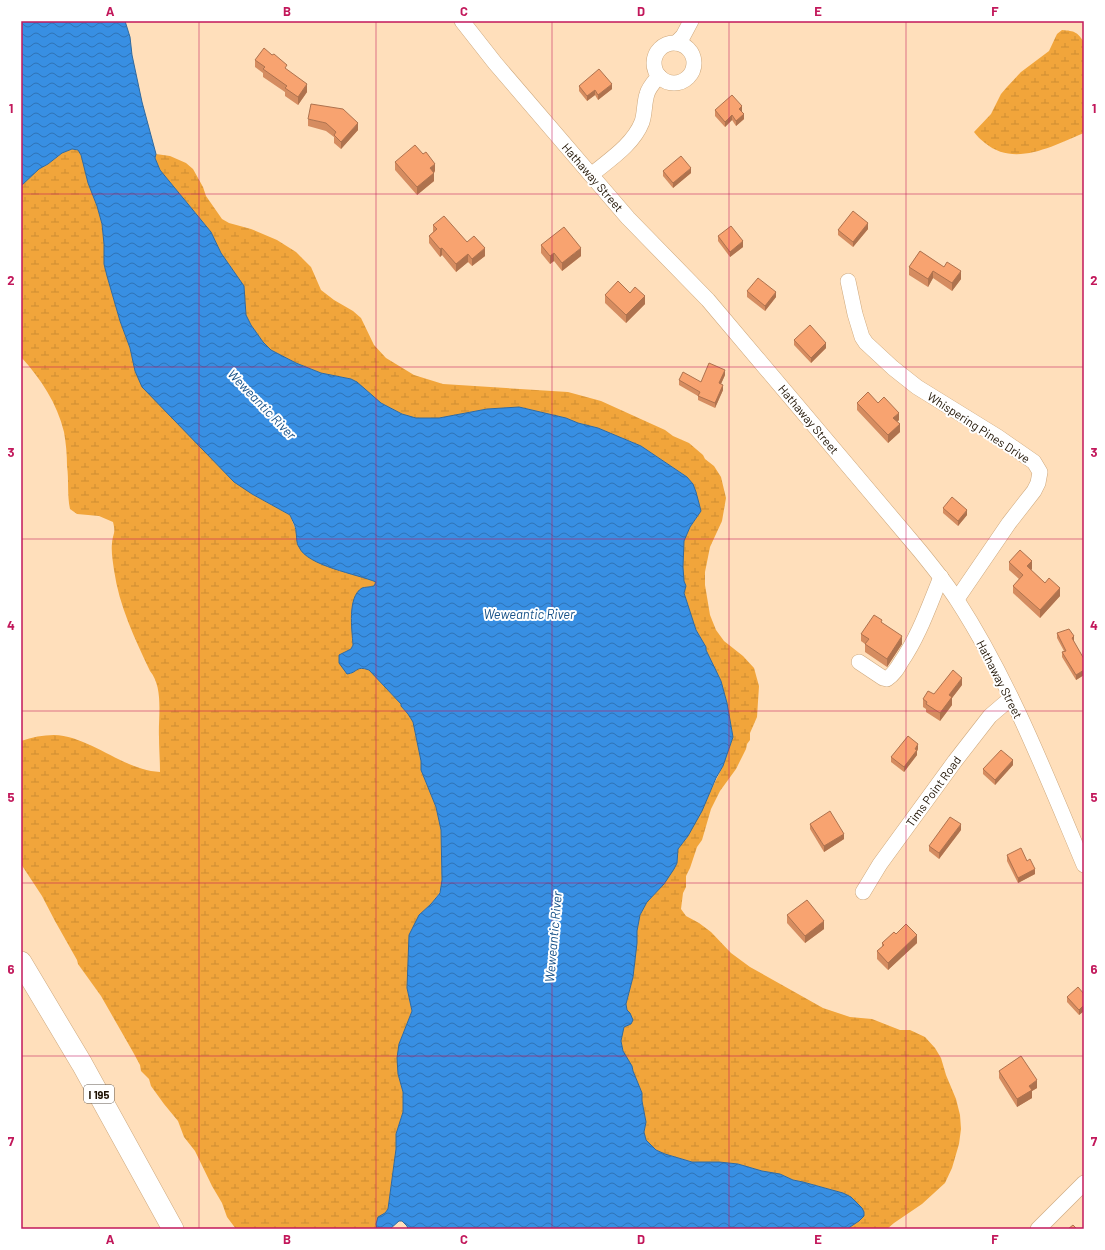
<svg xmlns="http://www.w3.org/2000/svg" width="1105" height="1250" font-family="Barlow,sans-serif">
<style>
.wetland{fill:url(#wetland-marsh)}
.water{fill:url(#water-waves);stroke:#306aa0}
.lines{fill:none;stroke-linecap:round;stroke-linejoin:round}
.minor-casing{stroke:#cea87c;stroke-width:16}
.highway-casing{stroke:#cea87c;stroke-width:22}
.minor{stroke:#fff;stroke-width:15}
.highway{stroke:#fff;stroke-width:21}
.wall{fill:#d58c60}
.shaded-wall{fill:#ae724e}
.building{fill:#f8a370;stroke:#ae724e}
.grid{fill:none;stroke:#c2185b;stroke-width:1;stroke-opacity:0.55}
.labels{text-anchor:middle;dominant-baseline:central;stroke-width:4;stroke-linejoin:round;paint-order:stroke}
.shield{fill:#fff;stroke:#62594e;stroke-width:1}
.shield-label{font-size:11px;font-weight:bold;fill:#1f1202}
.street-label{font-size:12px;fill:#1f1202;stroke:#fff}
.water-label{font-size:13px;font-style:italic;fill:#155087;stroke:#fff}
.neatline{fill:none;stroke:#c2185b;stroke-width:1.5}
.grid-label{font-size:13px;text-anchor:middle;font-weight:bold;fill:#c2185b}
</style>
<defs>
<pattern id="wetland-marsh" width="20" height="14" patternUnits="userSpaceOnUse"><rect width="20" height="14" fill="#f1a53b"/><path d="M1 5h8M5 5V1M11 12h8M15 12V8" fill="none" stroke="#ce8d32"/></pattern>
<pattern id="water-waves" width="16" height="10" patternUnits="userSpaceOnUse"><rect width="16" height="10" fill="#388fe3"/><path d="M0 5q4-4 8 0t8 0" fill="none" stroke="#2f73b6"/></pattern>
</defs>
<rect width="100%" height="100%" fill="#ffdfbb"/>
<g class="wetland">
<path d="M1062 30C1075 31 1077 32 1084 42V133C1054 145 1015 168 985 143 981 140 977 136 974 132L991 114 1001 94 1007 87 1021 72 1049 51 1057 34Z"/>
<path d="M72 149 78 150 81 155 88 183 97 206 102 224 104 244V264L107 276 120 321 130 348 135 371 252 494 290 515 296 531 297 540 337 570 357 575 376 582 374 586 362 588 351 613 353 645 351 649 343 653 350 674C357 669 360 667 369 670L401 704V706L408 714 413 722 421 761V770L436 807 441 830 442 880 440 892 431 904 419 915 407 988 412 1011 399 1044 398 1074 403 1092V1112L396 1134V1149L388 1209 376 1224 377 1229H236L227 1217 222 1203 212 1186 195 1151 184 1137 178 1121 164 1104 151 1086 149 1079 141 1071 140 1065 133 1052 101 996 78 964 77 960 55 921 42 896 21 864V741C32 737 43 735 54 735 90 736 123 770 160 772 160 760 159 749 159 737 158 717 164 688 150 671 135 639 119 606 114 570 113 562 111 552 112 543 113 533 116 534 113 522L99 516 77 514 70 509C67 494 69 480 67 466 67 455 66 443 64 432 57 403 41 379 21 357V186L39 169 48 164 62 153Z"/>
<polygon points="156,154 170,156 186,163 193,169 203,187 206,196 222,219 229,223 251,229 277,240 296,252 311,267 321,290 334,300 353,311 361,318 374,345 386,358 414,375 443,384 568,392 601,401 665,430 673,436 689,443 703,455 705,459 714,466 721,477 726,498 722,521 710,547 705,572 705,585 710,615 716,630 724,641 743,656 754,668 759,686 757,717 750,733 750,740 747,744 746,749 736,769 720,791 711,809 702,840 697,847 690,868 686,876 686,887 683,893 681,909 686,916 699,923 711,932 731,953 750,967 823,1008 850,1017 872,1019 900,1030 910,1030 925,1037 935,1048 941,1058 946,1075 956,1099 960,1115 961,1129 959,1144 952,1168 945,1183 922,1204 894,1223 887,1229 847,1229 864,1216 843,1193 803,1182 793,1180 780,1174 762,1171 738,1164 719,1162 692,1162 665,1154 656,1150 646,1140 644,1132 646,1122 642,1101 642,1093 633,1071 632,1066 623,1051 621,1041 624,1026 631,1024 630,1013 627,1010 626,1004 633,977 637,943 637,931 640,915 647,902 664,884 677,863 678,849 688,836 723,766 733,737 727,703 721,681 706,650 706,647 696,630 684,593 686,586 684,581 683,567 684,541 690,527 701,511 693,484 687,477 641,446 598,428 578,423 566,418 519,407 487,409 439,418 416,418 402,414 381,403 357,382 351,379 321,373 296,363 271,350 263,342 251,325 246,315 244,286 221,253 211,232 160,170 155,158"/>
</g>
<path class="water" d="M21 21H125L130 37 132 55 142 102 156 154 155 158 160 170 211 232 221 253 244 286 246 315 251 325 263 342 271 350 296 363 321 373 351 379 357 382 381 403 402 414 416 418H439L487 409 519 407 566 418 578 423 598 428 641 446 687 477 693 484 696 492 701 511 690 527 684 541 683 567 684 581 686 586 684 593 696 630 706 647V650L721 681 727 703 733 737 723 766 716 778 702 811 688 836 678 849 677 863 674 869 664 884 647 902 640 915 637 931V943L633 977 626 1004 627 1010 630 1013 633 1020 631 1024 624 1027 621 1041 623 1051 632 1066 633 1071 642 1093V1101L646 1122 644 1132 646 1140 656 1150 665 1154 692 1162H719L738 1164 762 1171 780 1174 793 1180 803 1182 843 1193 851 1197 862 1208 864 1212V1216L859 1221 847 1229H408L407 1226 402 1221H399L390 1229H377L376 1224 378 1217 385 1213 388 1209 396 1149V1134L403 1112V1092L398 1074 397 1058 399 1044 412 1011 407 988 409 935 419 915 431 904 440 893 442 880 441 830 436 807 421 770V761L413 722 408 714 401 706V704L369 670C355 665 358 673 347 674L339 663V655L351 649 353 645C352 630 347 597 362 588 365 587 371 587 374 586L376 582C357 574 307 566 299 547 296 543 297 537 296 532 296 526 292 520 290 515L252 494 234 482 142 387 135 371 130 348 120 321 107 276 104 264V244L102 224 97 206 88 183 81 155 78 150 72 149 62 153 48 164 39 169 21 186Z"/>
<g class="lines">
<g class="minor-casing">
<g id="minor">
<path d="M462 21 495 63 591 175 628 218 708 300 920 551C933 567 946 583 957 600 1010 682 1046 775 1084 865"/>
<circle cx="674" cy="63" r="20"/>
<polyline points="676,43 683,36 691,21"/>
<path d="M591 175C609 160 633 145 642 122 645 113 644 103 647 94 649 87 654 82 659 76"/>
<polyline points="848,281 855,314 862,337 866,343 893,368 917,387 998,437 1034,462 1040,472 1038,483 1034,491 1009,523 957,599"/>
<path d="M859 662 883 678 887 679C894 674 897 669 901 662 919 636 929 606 941 577"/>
<polyline points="863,892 880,864 955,761 990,716 1011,698"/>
<polyline points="1038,1229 1084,1183"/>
</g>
</g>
<g class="highway-casing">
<polyline id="highway" points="21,962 82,1064 173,1229"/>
</g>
<use href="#minor" class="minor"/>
<use href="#highway" class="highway"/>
</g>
<g class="wall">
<polygon points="255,60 287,70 307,92 298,105 285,96 285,92 263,77 263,73 255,67"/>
<polygon points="579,86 612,89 598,100 595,95 587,101 579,91"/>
<polygon points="715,110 742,111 744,119 736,126 732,120 725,127 715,116"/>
<polygon points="308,119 358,130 341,149 334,143 334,137 326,131 308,126"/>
<polygon points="395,162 435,171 434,173 434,181 417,195 395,170"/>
<polygon points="663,171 691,173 673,188 663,176"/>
<polygon points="433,225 467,242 485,256 472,266 468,262 456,272 442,255 440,257 429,243 429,236 433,232"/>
<polygon points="868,229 853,247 838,235 838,230"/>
<polygon points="718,236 743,247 730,257 718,241"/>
<polygon points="541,245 581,256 562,271 554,261 550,264 541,253"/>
<polygon points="920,251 961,279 952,291 933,278 928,287 909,275 909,267"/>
<polygon points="747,291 776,297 765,311 747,297"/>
<polygon points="630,293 645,304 626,323 605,303 605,295"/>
<polygon points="794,340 826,348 811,363 794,345"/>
<polygon points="725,375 721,384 723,390 715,408 698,400 698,396 679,385 679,380 701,382"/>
<polygon points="857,403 878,403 899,420 897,422 900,432 888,443 857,410"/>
<polygon points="943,508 967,515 958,526 943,513"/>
<polygon points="1009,562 1032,569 1031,570 1060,596 1040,618 1013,593 1013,586 1019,579 1009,570"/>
<polygon points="882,623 902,644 887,667 865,652 865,644 861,641 861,634"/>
<polygon points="1057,633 1074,642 1084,659 1084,675 1076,680 1062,657 1062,652 1064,651 1057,638"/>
<polygon points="962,685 952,698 952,705 940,721 926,712 926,709 923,707 923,699 934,694"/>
<polygon points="918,749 917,751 917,755 904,772 891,762 891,757"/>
<polygon points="1013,765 995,785 983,774 983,769"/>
<polygon points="810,824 844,839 824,852 810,829"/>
<polygon points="961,830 939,859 929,851 929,846"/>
<polygon points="1007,855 1027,861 1035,874 1018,883 1007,861"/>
<polygon points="787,915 824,929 805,943 787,923"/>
<polygon points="882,943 917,943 888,970 877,959 877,951 882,947"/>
<polygon points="1084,994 1084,1011 1079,1015 1067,1002 1067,997"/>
<polygon points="999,1071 1037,1088 1032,1091 1032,1098 1017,1107 999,1078"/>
</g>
<g class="shaded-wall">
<polygon points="307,84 307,92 298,105 298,97"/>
<polygon points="612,84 612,89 598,100 598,95"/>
<polygon points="595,90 595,95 587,101 587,96"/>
<polygon points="742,106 742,111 739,114 739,109"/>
<polygon points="744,114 744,119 736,126 736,121"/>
<polygon points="732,115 732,120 725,127 725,122"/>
<polygon points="358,123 358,130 341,149 341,142"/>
<polygon points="435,164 435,171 430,176 430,168"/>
<polygon points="691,168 691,173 673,188 673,183"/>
<polygon points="434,173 434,181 417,195 417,187"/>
<polygon points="868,223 868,229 853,247 853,242"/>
<polygon points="743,241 743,247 730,257 730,252"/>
<polygon points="442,248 442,255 440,257 440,249"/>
<polygon points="485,248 485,256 472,266 472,259"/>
<polygon points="581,248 581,256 562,271 562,263"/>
<polygon points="554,253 554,261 550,264 550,256"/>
<polygon points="468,254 468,262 456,272 456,264"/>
<polygon points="933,271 933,278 928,287 928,279"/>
<polygon points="961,271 961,279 952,291 952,283"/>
<polygon points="776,292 776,297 765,311 765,306"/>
<polygon points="645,296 645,304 626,323 626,315"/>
<polygon points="826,343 826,348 811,363 811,358"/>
<polygon points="725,370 725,375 719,388 719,383"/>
<polygon points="723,385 723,390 715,408 715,403"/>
<polygon points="899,413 899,420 893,425 893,418"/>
<polygon points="900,424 900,432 888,443 888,435"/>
<polygon points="967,510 967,515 958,526 958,521"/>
<polygon points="1032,561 1032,569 1027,574 1027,566"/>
<polygon points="1060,588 1060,596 1040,618 1040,610"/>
<polygon points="902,636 902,644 887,667 887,659"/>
<polygon points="1074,636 1074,642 1072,643 1072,638"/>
<polygon points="1084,670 1084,675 1076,680 1076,675"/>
<polygon points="962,678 962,685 952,698 952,705 940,721 940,713 949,695"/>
<polygon points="918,744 918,749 917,751 917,755 904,772 904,767 915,749"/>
<polygon points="1013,760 1013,765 995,785 995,780"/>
<polygon points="961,824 961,830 939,859 939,853"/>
<polygon points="844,834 844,839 824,852 824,846"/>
<polygon points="1035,869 1035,874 1018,883 1018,878"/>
<polygon points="824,921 824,929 805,943 805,936"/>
<polygon points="917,935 917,943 888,970 888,963"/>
<polygon points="1084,1005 1084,1011 1079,1015 1079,1010"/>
<polygon points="1037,1080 1037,1088 1032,1091 1032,1098 1017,1107 1017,1099 1029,1086"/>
</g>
<g class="building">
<polygon points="264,48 272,55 274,54 287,65 285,68 307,84 298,97 285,88 287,86 263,69 265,67 255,60"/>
<polygon points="599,69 612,84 598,95 595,90 587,96 579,86"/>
<polygon points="732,95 742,106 739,109 744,114 736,121 732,115 725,122 715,110"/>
<polygon points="311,104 343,109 358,123 341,142 334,135 336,132 326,123 308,119"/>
<polygon points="415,145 423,154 426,152 435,164 430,168 434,173 417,187 395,162"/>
<polygon points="681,156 691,168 673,183 663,171"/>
<polygon points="853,211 868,223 853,242 838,230"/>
<polygon points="444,216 467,242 474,236 485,248 472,259 468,254 456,264 442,248 440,249 429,236 437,229 433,225"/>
<polygon points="731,226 743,241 730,252 718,236"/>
<polygon points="564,227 581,248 562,263 554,253 550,256 541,245"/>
<polygon points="920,251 944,267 947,262 961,271 952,283 933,271 928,279 909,267"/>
<polygon points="758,278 776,292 765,306 747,291"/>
<polygon points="618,281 630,293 635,287 645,296 626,315 605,295"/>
<polygon points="810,325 826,343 811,358 794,340"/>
<polygon points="709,363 725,370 719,383 723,385 715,403 698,396 700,392 679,380 683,372 701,382"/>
<polygon points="868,392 878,403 884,397 899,413 893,418 900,424 888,435 857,403"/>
<polygon points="952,497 967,510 958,521 943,508"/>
<polygon points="1020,550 1032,561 1027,566 1045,583 1049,578 1060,588 1040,610 1013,586 1023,575 1009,562"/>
<polygon points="874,615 882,620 881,622 902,636 887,659 865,644 869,639 861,634"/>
<polygon points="1069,629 1074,636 1072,638 1084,659 1084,670 1076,675 1062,652 1066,651 1057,633"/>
<polygon points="953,670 962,678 949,695 952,697 940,713 926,704 927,702 923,699 928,691 934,694"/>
<polygon points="908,736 918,744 915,749 917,750 904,767 891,757"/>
<polygon points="1001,750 1013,760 995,780 983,769"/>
<polygon points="830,811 844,834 824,846 810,824"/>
<polygon points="950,817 961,824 939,853 929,846"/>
<polygon points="1021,848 1027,861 1030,859 1035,869 1018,878 1007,855"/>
<polygon points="807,900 824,921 805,936 787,915"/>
<polygon points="906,924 917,935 888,963 877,951 884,945 882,943 894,932 896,934"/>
<polygon points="1078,987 1084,994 1084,1005 1079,1010 1067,997"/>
<polygon points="1021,1056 1037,1080 1029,1086 1032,1090 1017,1099 999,1071"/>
<polygon points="1073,1225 1077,1229 1068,1229"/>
</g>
<path class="grid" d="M199 21V1229M376 21V1229M552 21V1229M729 21V1229M906 21V1229M21 194H1084M21 367H1084M21 539H1084M21 711H1084M21 883H1084M21 1056H1084"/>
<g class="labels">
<rect class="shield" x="84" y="1085" width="30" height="18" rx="3"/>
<g class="shield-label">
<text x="99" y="1094">I 195</text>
</g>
<g class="street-label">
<text transform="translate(593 177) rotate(49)">Hathaway Street</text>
<text transform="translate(809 419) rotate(50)">Hathaway Street</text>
<text transform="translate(979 427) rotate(33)">Whispering Pines Drive</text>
<text transform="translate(1000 679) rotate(63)">Hathaway Street</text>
<text transform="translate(933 791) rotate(-54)">Tims Point Road</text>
</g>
<g class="water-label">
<text transform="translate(262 404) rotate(46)">Weweantic River</text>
<text x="529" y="614">Weweantic River</text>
<text transform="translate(553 937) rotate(-85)">Weweantic River</text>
</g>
</g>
<rect width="1105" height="1250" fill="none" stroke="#ffffff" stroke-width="44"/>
<rect x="22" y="22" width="1061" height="1206" class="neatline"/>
<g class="grid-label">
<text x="110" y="16">A</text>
<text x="287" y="16">B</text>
<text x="464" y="16">C</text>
<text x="641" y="16">D</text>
<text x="818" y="16">E</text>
<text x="995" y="16">F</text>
<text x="11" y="113">1</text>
<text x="1094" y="113">1</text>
<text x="11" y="285">2</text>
<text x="1094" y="285">2</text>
<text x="11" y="457">3</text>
<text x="1094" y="457">3</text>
<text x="11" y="630">4</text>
<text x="1094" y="630">4</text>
<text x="11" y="802">5</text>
<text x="1094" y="802">5</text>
<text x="11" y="974">6</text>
<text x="1094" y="974">6</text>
<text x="11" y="1146">7</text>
<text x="1094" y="1146">7</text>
<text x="110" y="1244">A</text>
<text x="287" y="1244">B</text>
<text x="464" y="1244">C</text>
<text x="641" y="1244">D</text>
<text x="818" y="1244">E</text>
<text x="995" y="1244">F</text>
</g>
</svg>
